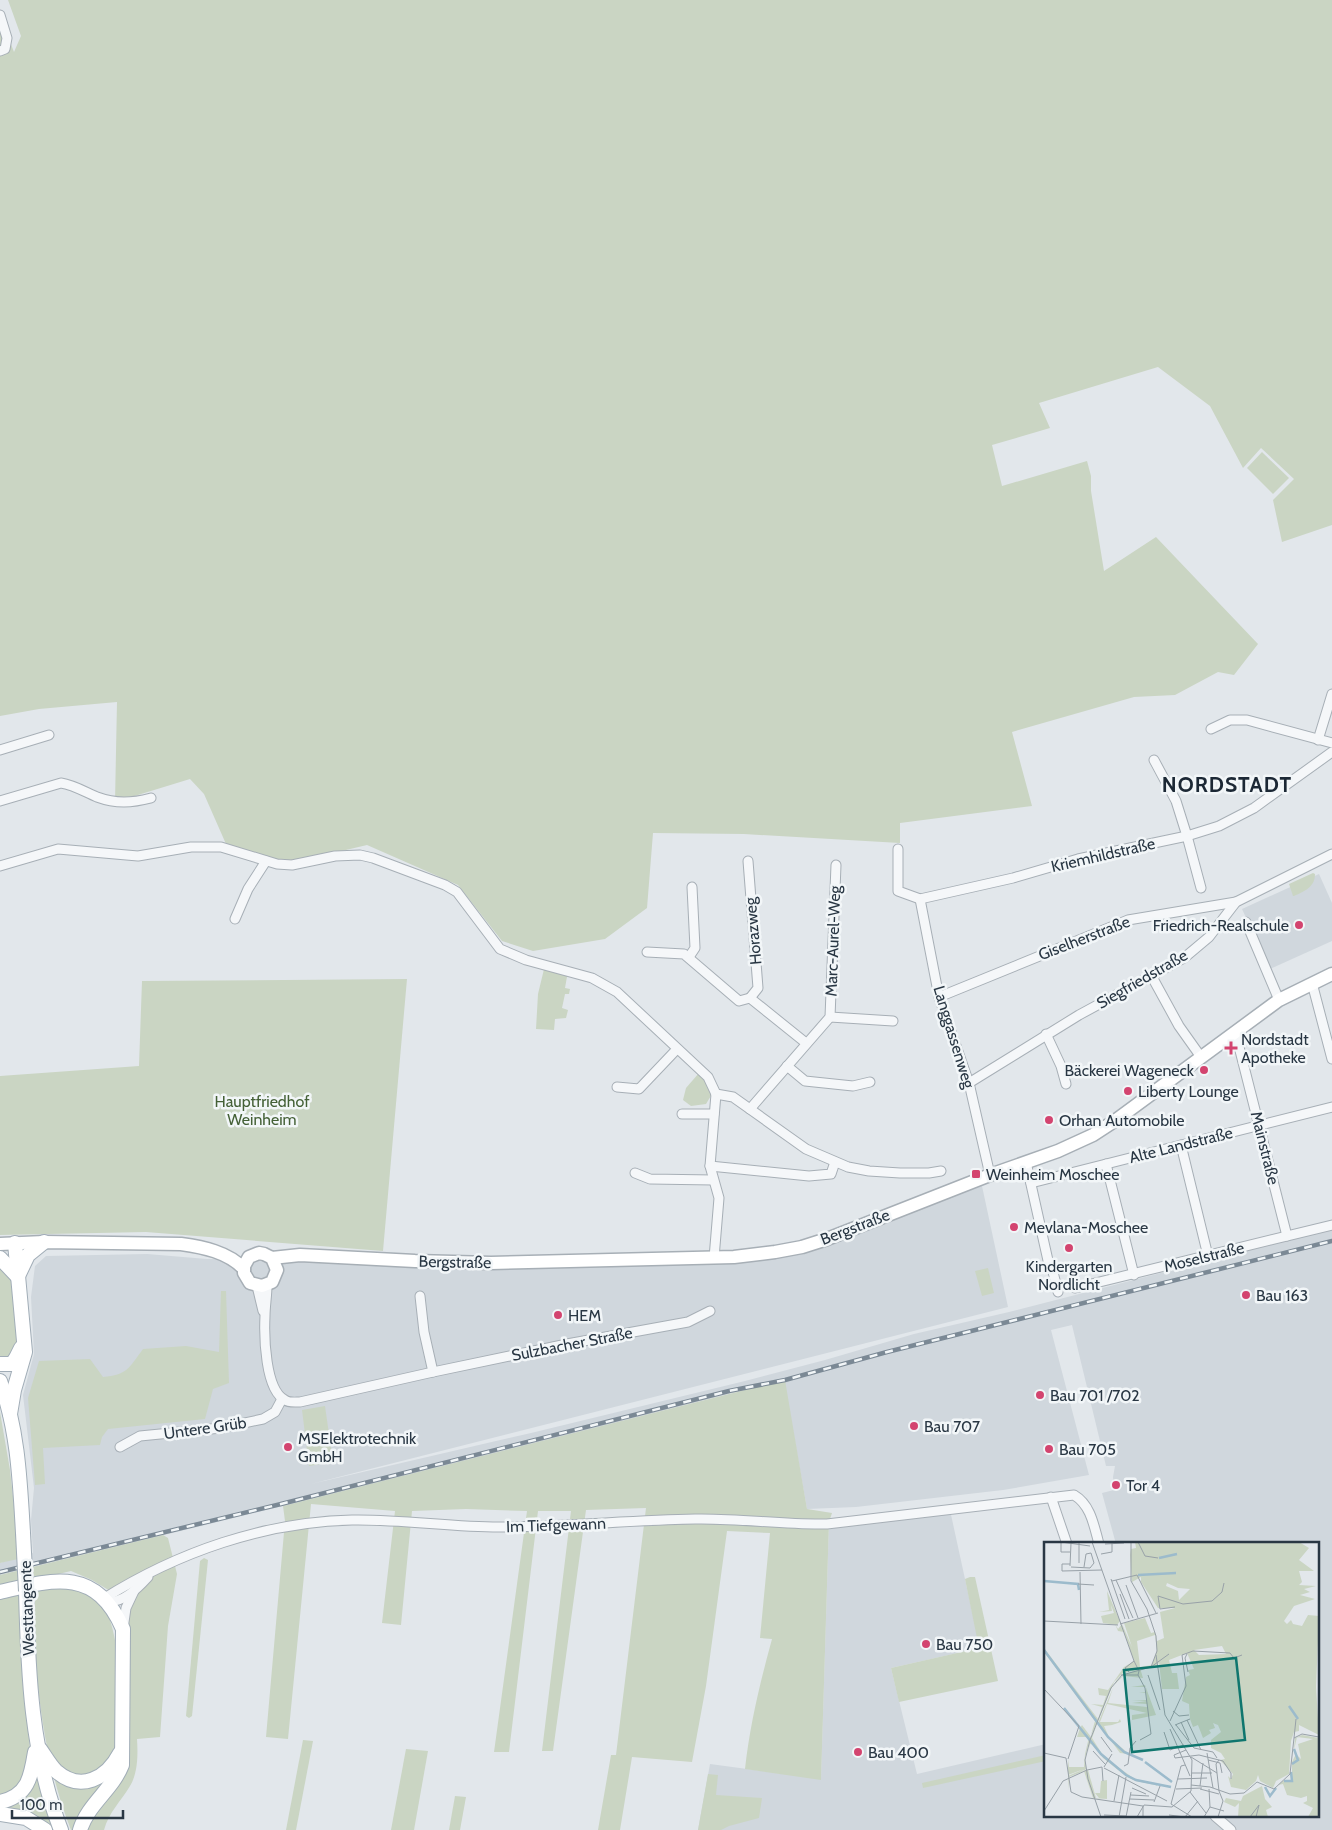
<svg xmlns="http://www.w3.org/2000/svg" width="1332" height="1830" font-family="Cabin,sans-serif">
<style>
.built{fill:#d0d7dd}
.green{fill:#cad5c3}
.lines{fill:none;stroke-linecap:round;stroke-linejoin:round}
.street-casing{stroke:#a7afb6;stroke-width:11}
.secondary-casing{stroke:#a7afb6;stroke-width:15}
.primary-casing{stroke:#a1adb7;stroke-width:16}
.street{stroke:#f5f7f9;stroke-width:9}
.secondary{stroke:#fff;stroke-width:12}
.primary{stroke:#fff;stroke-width:14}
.rail-casing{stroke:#7b8995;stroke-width:4.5}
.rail{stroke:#f2f6f8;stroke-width:2.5;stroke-dasharray:8;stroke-linecap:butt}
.primary-bridge-casing{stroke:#a1adb7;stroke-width:16;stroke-linecap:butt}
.primary-bridge{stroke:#fff;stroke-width:14}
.poi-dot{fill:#d3446f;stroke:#f2f6f8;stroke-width:2}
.labels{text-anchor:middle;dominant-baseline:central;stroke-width:5;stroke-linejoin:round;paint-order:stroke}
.street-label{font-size:16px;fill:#293744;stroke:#f2f6f8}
.poi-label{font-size:16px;fill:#293744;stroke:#f2f6f8;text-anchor:start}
.park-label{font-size:16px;fill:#446036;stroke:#f2f6f8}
.district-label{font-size:21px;font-weight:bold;letter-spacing:1px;fill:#1c2835;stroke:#f2f6f8}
.inset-river{fill:none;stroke:#9cbbcc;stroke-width:2.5}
.inset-road{fill:none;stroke:#98a1a8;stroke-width:1}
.view{fill:#0f766e;fill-opacity:0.15;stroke:#0f766e;stroke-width:2.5}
.inset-edge{fill:none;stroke:#293744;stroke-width:2.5}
</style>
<rect width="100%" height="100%" fill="#e2e7eb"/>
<g class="built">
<polygon points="1319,874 1332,903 1332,941 1270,969 1242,909"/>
<polygon points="982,1186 1008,1307 311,1484 531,1433 745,1381 825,1360 914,1334 1009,1312 1332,1229 1332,1830 698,1830 710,1764 821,1779 829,1522 950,1510 980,1648 891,1668 917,1774 1046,1744 1046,1816 1318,1816 1318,1544 1116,1544 1102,1493 1114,1490 1113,1477 1115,1466 1106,1466 1072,1325 1051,1330 1089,1475 1003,1490 856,1507 807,1509 784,1380 435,1469 0,1575 0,1563 33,1553 31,1520 34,1488 23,1395 34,1354 31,1297 35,1266 46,1256 147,1254 207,1259 322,1260 430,1268 538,1268 752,1262 783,1257 817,1247"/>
</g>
<g class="green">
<polygon points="8,0 1332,0 1332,525 1282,542 1273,500 1294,479 1261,448 1243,468 1210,406 1158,367 1039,403 1050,428 992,445 1002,486 1087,461 1091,476 1091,491 1104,571 1156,537 1258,644 1234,675 1218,672 1175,695 1134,697 1012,732 1032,806 900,823 900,843 744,834 653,833 647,908 605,939 533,951 502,941 458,885 367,845 295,862 265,857 226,844 204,794 190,779 115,802 117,702 39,709 0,716 0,16 14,52 21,36"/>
<polygon points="1262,452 1289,478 1273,494 1247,468"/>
<path d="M1313 873 1315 874C1315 887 1305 891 1294 896H1293L1289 884Z"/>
<polygon points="545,965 568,971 565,988 570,989 569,994 565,994 562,1008 568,1010 566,1018 555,1019 554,1030 536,1029 538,994"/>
<polygon points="407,979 383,1251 146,1232 0,1235 0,1076 139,1066 142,981"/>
<polygon points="699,1073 706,1080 712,1094 706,1104 691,1106 683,1100 686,1088"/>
<polygon points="0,1265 9,1274 14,1293 19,1341 12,1359 0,1359"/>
<polygon points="988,1268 994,1293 982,1296 975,1271"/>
<path d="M221 1291H226L229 1383 213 1389 205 1419 108 1429 102 1437 100 1445 43 1448 45 1484 35 1485 28 1398 39 1361 90 1359 103 1377C127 1375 129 1368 143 1349L186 1346 219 1352Z"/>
<path d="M785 1380 807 1509 832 1513 829 1522 821 1780 745 1769C750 1724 760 1683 772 1639L760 1638 770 1533 727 1531 706 1686 692 1762 632 1757 620 1830H598L611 1755H616L646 1508 586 1510 553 1751H542L571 1511H538L509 1752H494L527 1511 466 1509 412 1511 401 1625 382 1623 395 1511 311 1504 288 1739 266 1737 285 1521 283 1506Z"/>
<polygon points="325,1406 333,1462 309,1466 302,1410"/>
<polygon points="0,1412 10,1470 16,1523 18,1559 0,1563"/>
<path d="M163 1535 168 1538 177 1574 168 1626 160 1737 137 1739C138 1754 138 1773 130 1786 121 1801 109 1812 104 1830H71C43 1759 36 1684 32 1608L35 1604 34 1590C42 1589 51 1585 58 1586 74 1587 97 1596 106 1611 112 1622 114 1636 117 1649L123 1607 115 1594 92 1580 71 1571 0 1588V1575Z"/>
<polygon points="204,1558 208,1560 192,1716 189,1718 186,1716 200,1561"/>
<polygon points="970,1577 975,1577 998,1681 899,1702 891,1668 979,1648 965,1579"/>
<polygon points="19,1590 22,1621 20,1629 20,1650 31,1759 21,1787 0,1798 0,1594"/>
<polygon points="303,1740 313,1741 296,1830 286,1830"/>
<polygon points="406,1749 428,1751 414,1830 391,1830"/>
<polygon points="1046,1755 1046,1761 923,1788 922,1783"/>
<polygon points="37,1771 56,1830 52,1830 45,1823 0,1808"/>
<polygon points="708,1774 718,1775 716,1795 762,1798 759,1818 729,1826 721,1830 698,1830"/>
<polygon points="455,1796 466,1797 460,1830 449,1830"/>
</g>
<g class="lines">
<g class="street-casing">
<g id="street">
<polyline points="0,15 7,38 5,49 0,51"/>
<polyline points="1211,729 1230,720 1247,720 1332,743"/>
<polyline points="1318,740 1332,694"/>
<polyline points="0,750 49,735"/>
<polyline points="1154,760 1176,801 1187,836 1201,888"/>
<path d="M0 801 61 783C74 785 85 792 97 797 116 804 132 803 151 798"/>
<polyline points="898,849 898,891 920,899 1013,878 1078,859 1187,836 1219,826 1254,808 1332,752"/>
<polyline points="748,861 758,988 750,998"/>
<polyline points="0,866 58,849 138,856 191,847 221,847 277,864 292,865 335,856 360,855 373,858 445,885 457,892 500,949 526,960 592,978 617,992 708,1077 716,1094 733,1097 806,1149 848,1167 869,1171 900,1173 929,1173 941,1171"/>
<polyline points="920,899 939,997 969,1083 990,1175"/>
<polyline points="235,919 248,889 266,861"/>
<polyline points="1246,922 1279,1000"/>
<polyline points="647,952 684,954 739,1001 750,998 806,1043"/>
<polyline points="689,957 695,948 692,887"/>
<polyline points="1151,975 1179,1026 1201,1057"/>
<polyline points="1312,983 1332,1059"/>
<polyline points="939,997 1128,920 1236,902"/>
<polyline points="830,1017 893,1021"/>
<polyline points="1235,1031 1287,1236"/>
<polyline points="1046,1034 1061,1066 1066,1084"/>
<polyline points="787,1066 805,1081 853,1086 870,1082"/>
<polyline points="969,1083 1079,1015 1184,958 1209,937 1236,902 1332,854"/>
<polyline points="617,1087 639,1089 677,1049"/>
<polyline points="750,1109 830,1017 836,865"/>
<polyline points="682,1114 714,1114"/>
<polyline points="1181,1145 1208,1256"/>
<polyline points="1026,1162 1049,1265 1053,1272 1058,1292"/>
<polyline points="1106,1164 1134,1275"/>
<polyline points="710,1166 809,1176 831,1174 835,1162"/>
<polyline points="635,1173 650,1179 713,1180"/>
<polyline points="1031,1183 1332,1107"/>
<polyline points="714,1258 719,1198 710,1166 716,1094"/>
<path d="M267 1285C267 1296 265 1306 265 1316 264 1336 265 1390 285 1400 289 1403 295 1402 300 1402L433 1372 567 1344 688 1322 710 1311"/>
<polyline points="257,1286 263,1311"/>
<polyline points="1075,1288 1332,1225"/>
<polyline points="420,1296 424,1332 433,1372"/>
<polyline points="120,1447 140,1436 221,1428 263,1419 275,1412 282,1399"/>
<polyline points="1051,1497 1067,1544"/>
<path d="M103 1599C178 1552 264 1522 352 1520 401 1519 450 1527 499 1527 565 1527 630 1520 695 1519 739 1518 783 1525 827 1524L1074 1495C1091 1505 1094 1526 1099 1544"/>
<path d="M106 1602C123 1603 137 1589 148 1577"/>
<polyline points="123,1629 126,1608 134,1591"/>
<polyline points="1215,1816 1231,1830"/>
</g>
</g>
<g class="secondary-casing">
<g id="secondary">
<path d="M0 1244 44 1242 181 1244C203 1247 228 1252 244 1269"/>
<polyline points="272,1258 277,1270 272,1282 262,1286 250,1283 244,1273 244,1266 249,1257 259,1253 264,1254 272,1258 300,1255 415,1261 491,1263 734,1257 775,1252 802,1247 827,1239 990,1175 1058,1151 1093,1135 1116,1120 1279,1000 1332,974"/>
</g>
</g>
<g class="primary-casing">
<g id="primary">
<polyline points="0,1258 17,1276"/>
<polyline points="18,1276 28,1255 44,1242"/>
<polyline points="0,1364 12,1364 16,1358 21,1348"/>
<path d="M0 1381C18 1429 20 1482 23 1533"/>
<polyline points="10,1414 14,1390 25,1352 15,1243"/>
<path d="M26 1591C28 1672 31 1754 61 1830"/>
<path d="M0 1592C54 1579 96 1567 123 1629L122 1765C112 1790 88 1804 80 1830"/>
<path d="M40 1749C45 1756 50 1765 56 1771 81 1793 107 1778 120 1753"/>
<path d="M0 1802C28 1796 31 1777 35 1752"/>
<polyline points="0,1814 26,1818 45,1830"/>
</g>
</g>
<use href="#street" class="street"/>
<use href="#secondary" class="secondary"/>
<use href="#primary" class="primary"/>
<g class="rail-casing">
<polyline id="rail" points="0,1572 281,1504 729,1391 785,1380 887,1352 1332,1241"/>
</g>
<use href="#rail" class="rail"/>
<g class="primary-bridge-casing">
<polyline id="primary-bridge" points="23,1533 26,1591"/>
</g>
<use href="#primary-bridge" class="primary-bridge"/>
</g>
<g class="poi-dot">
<circle cx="1299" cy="925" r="5"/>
<path d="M1228.5 1040.5h5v5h5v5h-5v5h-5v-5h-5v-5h5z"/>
<circle cx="1204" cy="1070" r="5"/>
<circle cx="1128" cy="1091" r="5"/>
<circle cx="1049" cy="1120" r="5"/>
<rect x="971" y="1169" width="10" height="10" rx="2.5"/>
<circle cx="1014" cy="1227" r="5"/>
<circle cx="1069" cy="1248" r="5"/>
<circle cx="1246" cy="1295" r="5"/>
<circle cx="558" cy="1315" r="5"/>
<circle cx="1040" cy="1395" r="5"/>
<circle cx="914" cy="1426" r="5"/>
<circle cx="288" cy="1447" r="5"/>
<circle cx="1049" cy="1449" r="5"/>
<circle cx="1116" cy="1485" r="5"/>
<circle cx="926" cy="1644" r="5"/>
<circle cx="858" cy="1752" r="5"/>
</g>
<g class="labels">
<g class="street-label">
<text transform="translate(1103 855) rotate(-13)">Kriemhildstraße</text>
<text transform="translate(753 931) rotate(-95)">Horazweg</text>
<text transform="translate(1084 938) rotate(-21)">Giselherstraße</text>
<text transform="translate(833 941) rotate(-88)">Marc-Aurel-Weg</text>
<text transform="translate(1142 979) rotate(-30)">Siegfriedstraße</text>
<text transform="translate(954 1037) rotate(73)">Langgassenweg</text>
<text transform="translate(1181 1145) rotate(-14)">Alte Landstraße</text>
<text transform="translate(1265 1148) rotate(76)">Mainstraße</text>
<text transform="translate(855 1227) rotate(-21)">Bergstraße</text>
<text transform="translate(1204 1257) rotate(-14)">Moselstraße</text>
<text transform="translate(455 1262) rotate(1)">Bergstraße</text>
<text transform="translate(572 1344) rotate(-11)">Sulzbacher Straße</text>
<text transform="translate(205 1428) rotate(-8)">Untere Grüb</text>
<text transform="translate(556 1525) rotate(-2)">Im Tiefgewann</text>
<text transform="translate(27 1608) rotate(-92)">Westtangente</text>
</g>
<g class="poi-label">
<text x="1289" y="925" text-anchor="end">Friedrich-Realschule</text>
<text x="1241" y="1039">Nordstadt<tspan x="1241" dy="18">Apotheke</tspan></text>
<text x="1194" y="1070" text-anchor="end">Bäckerei Wageneck</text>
<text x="1138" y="1091">Liberty Lounge</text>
<text x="1059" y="1120">Orhan Automobile</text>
<text x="986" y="1174">Weinheim Moschee</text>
<text x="1024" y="1227">Mevlana-Moschee</text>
<text x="1069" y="1266" text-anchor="middle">Kindergarten<tspan x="1069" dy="18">Nordlicht</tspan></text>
<text x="1256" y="1295">Bau 163</text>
<text x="568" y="1315">HEM</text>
<text x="1050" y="1395">Bau 701 /702</text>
<text x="924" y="1426">Bau 707</text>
<text x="298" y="1438">MSElektrotechnik<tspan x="298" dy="18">GmbH</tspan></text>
<text x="1059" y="1449">Bau 705</text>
<text x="1126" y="1485">Tor 4</text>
<text x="936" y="1644">Bau 750</text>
<text x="868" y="1752">Bau 400</text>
</g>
<g class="park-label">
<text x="262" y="1101">Hauptfriedhof<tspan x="262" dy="18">Weinheim</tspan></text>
</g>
<g class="district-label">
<text x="1227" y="784">NORDSTADT</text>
</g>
</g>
<g transform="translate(1044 1542)">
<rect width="275" height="275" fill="#e2e7eb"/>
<path d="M91 0H255L265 6 255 18 270 29H255L258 40 255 43 272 44 260 47 266 50 256 53 271 57 250 64 240 79 243 82 247 78 249 82 258 84 264 73 275 74 272 145 275 193 255 183V189L250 190 247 199 245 232 232 239 229 246 216 239 214 233 212 239 202 248 187 245 184 234 187 237 189 232 176 218 181 217 177 211 167 206V198L177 190 174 183 169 181 171 186 165 188 167 191 159 196 154 183 149 185 146 177 145 162 138 159 142 135 146 133 144 128 150 127 143 111 125 118 128 131H133L135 147H118L115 120 113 125 96 126 99 136 79 134 70 143 64 161 103 165V162L88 161 103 159 88 158H103L102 151H95L102 150V145H87L101 143 112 173 88 178V173L103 171 63 162 56 180H74L76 177 77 180 68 183 60 184 65 195 85 212 76 211 54 181 72 139 81 132 93 128 79 131 70 140 55 177 47 193 51 179 0 110V106L54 177 58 165 47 162 59 163 62 154 55 153 54 146 64 148 80 125 90 119 80 90 74 89 71 82 74 87 78 82 88 105 80 81 101 76 107 91 111 90 113 102V99L120 96 116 70 131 66H114L97 40V35L88 40 86 13 87 7 92 6ZM123 41 134 46 146 47 135 58 134 49 122 44ZM111 93 113 108 108 123 96 125 93 99ZM178 104 182 112 155 113 150 108ZM63 49 76 79 73 83 59 81 57 74 70 71 67 63 68 69 55 70 65 68ZM53 182 48 196 60 215 92 238 116 244 92 239 83 235 59 216 51 203 46 202 44 210 46 196 41 216 42 227 41 228 34 230 44 228 52 256H55L51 251H56L57 239 63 238V257L49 256 40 229 25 235V248L24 234 40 227 24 233V217L25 225H40L41 212 45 195H33L36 186 38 183 47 195ZM258 193 275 196V275H264L269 266 259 261 263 259V254L257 256 243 253 239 242 234 243 239 239H248V220L252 212 257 217 254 202 269 197 253 195 250 208 251 196ZM218 244 221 257 228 265 222 268 224 275H194L195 261 191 265 180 260 182 256 197 259 199 254Z" fill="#cad5c3" fill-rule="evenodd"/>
<path class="inset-river" d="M115 16 133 12M94 33 132 31M0 39 34 42 35 48M0 108 64 195 80 210 99 218M245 164 254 177M20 166 57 212 82 233 92 238 127 245M101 220 128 240M248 222 254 218 250 207M240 239H248L247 230M221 245 226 254 232 246"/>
<path class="inset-road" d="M17 0 46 4M17 0V10H26M35 0V21M48 0 90 119M87 0V39L103 67 112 94 113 109 107 125M94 0 101 14 114 16M61 2 80 1M57 12 68 10V0M26 22H18V29L58 28M26 24 27 1M27 25 46 26 50 21 47 11 42 12 40 25M36 30 37 82M67 37 81 77M72 38 89 76M68 39 93 33 112 71M34 42 50 43M82 43 94 76M76 52 85 77M116 67 114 54 139 62 168 59 178 50 180 41M116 67 131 65M0 79 74 83M76 82 114 71M143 112 141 116 144 130M85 130 81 126 90 119M77 133H94L95 129 90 119M94 133 101 146 107 192 96 198M104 133 116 168M0 147 35 184 24 217M129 169 135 174 145 173M143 178 157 208M126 179 142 144 138 113 149 109 186 111 190 116 198 113M137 180 145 198M131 183 146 177M132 183 150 206 169 210 173 216M126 187 146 234M120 190 126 208 140 203M57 195 68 210M250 196 252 177M142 208 130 213 131 216 155 213 179 219 187 231V237M49 209 61 222M0 211 22 216 27 250 38 255 99 264V275M163 211 169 246M147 215 173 231M164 218 176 221 178 231M175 218 172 222 175 249M141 223 137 224 127 262 148 275M80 224 84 222 86 206 92 199M60 225 68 212M60 226 123 259M43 228 58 225 59 239M148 231H168M134 237 163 236M147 243 166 245 186 252 200 251 213 240 230 247 246 232 250 196 258 192 275 195M156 244 159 221M88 246 102 252M132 247 158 246M156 247 175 252M165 247 166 265M146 250 162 271M87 253 105 254M86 257 110 258M70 259 75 233M110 260 116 244M0 269 19 239 43 228M60 273 82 274M125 273 141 275M57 275 44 237 41 218 46 198 67 146 78 133 107 125 125 112M75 275 82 235M82 275 87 250M93 275 100 263 128 265 147 249 148 218 121 173 112 113M141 275 154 259M160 275 166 265 180 269M174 275 179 259 175 249M206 275 215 263 212 275"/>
<path class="view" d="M192 116 201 198 88 210 80 128Z"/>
<rect width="275" height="275" class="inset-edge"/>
</g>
<path d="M12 1810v8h111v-8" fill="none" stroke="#293744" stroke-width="2.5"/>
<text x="20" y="1810" font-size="15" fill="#293744" stroke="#f2f6f8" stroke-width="4" paint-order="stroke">100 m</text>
</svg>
